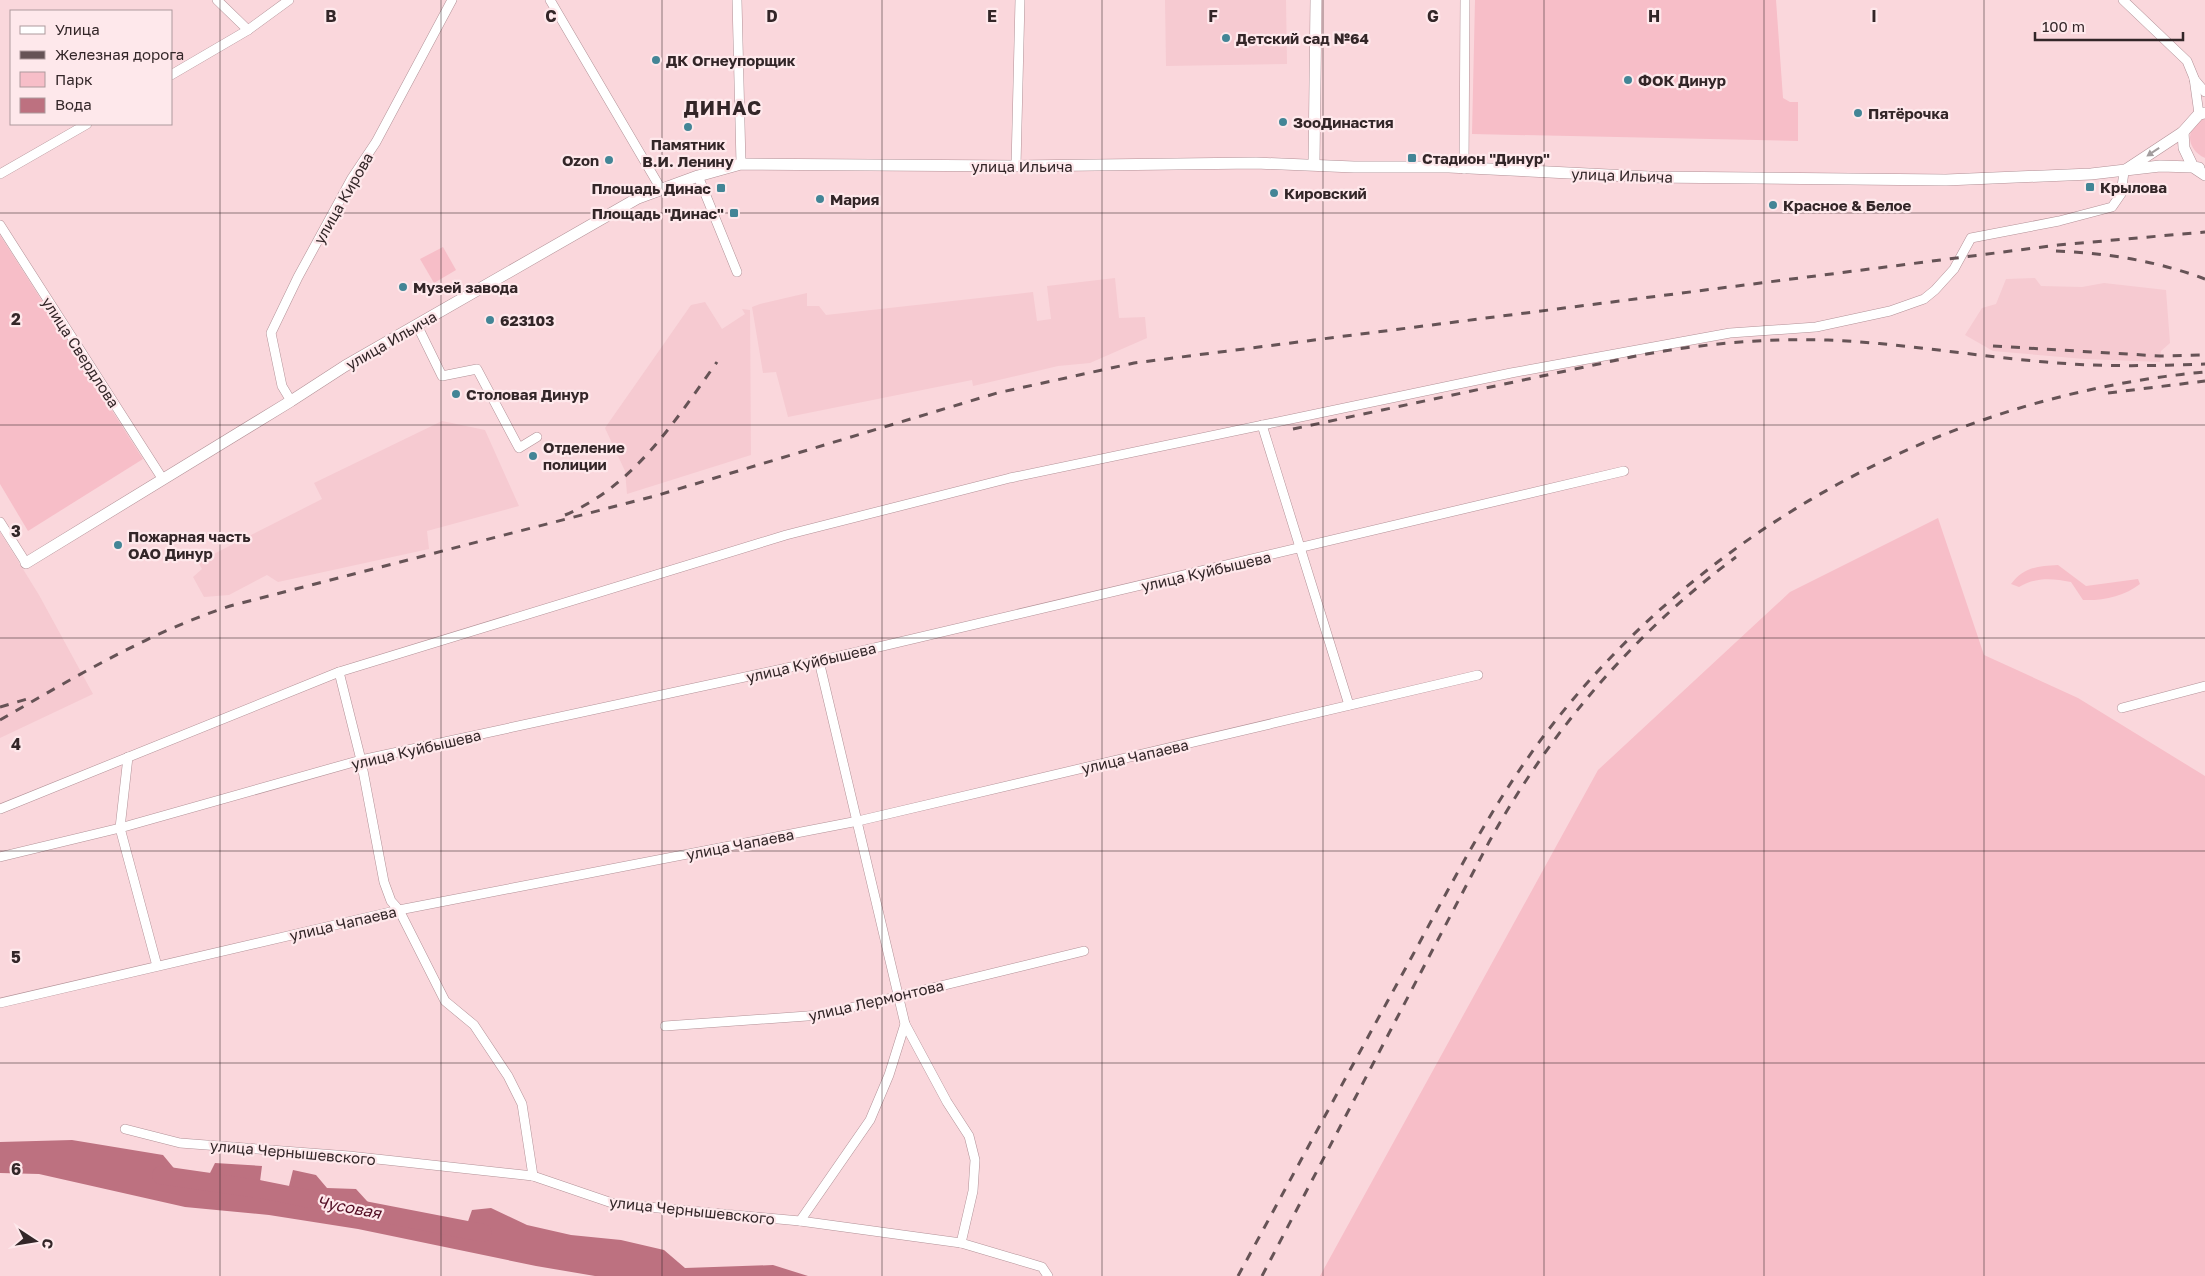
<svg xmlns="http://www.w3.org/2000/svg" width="2205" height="1276" font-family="'Golos Text',sans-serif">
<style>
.built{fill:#f6cad1}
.green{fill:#f7bec8}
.water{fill:#bd7180}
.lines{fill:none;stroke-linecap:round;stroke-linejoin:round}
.river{stroke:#bd7180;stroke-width:18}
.street-casing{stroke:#b29197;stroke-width:10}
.secondary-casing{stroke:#b29197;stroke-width:12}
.street{stroke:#fff;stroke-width:9}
.secondary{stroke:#fff;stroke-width:11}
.rail{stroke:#665356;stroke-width:3;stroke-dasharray:9 9;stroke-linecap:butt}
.oneway{fill:#a39d9e}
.grid{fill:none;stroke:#332628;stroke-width:1;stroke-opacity:0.55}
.poi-dot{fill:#438596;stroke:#fee8eb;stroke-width:2}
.labels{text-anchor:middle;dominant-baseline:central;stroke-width:4.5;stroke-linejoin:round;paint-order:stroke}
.poi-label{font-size:15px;font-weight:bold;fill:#332628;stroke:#fee8eb;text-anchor:start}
.street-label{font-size:15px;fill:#332628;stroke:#fee8eb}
.water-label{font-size:16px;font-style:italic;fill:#520c23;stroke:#fee8eb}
.district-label{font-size:20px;font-weight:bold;letter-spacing:1px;fill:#332628;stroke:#fee8eb}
.grid-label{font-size:16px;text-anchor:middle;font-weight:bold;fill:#332628;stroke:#fee8eb;stroke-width:4.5;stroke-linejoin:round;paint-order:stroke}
</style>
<rect width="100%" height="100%" fill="#fad7dc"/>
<g class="built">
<polygon points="1165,0 1286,0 1287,64 1166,66"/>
<polygon points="1115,278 1119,318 1145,317 1147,338 1090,363 1058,366 973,386 972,380 788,417 776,372 763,373 752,307 760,304 807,293 807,306 819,306 826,315 1033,292 1037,321 1051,319 1047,286"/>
<polygon points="2035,278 2041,286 2082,287 2104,283 2166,290 2170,343 2161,351 2160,362 2085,359 1993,351 1965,335 1982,308 1996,304 2006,279"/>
<polygon points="705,302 722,329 745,314 742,309 750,310 751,455 627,494 625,471 605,428 691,305"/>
<polygon points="442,421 485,430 519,506 427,531 429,549 278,582 267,575 229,595 204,597 193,577 202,569 198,562 322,499 314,483"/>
<polygon points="0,532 39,595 93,694 0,738"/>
</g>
<g class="green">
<polygon points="1475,0 1776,0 1783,98 1790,102 1798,102 1798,141 1472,134"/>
<path d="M2205 117V158C2185 149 2185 126 2205 117Z"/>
<polygon points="0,235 143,459 28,531 0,484"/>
<polygon points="443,247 456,270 434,283 420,259"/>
<polygon points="1938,518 1984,655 2078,698 2205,776 2205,1276 1320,1276 1598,770 1790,592"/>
<path d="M2058 565 2086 586 2138 579 2140 584C2125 596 2102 601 2083 600L2071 582C2052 578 2036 577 2019 587L2011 584C2024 567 2038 566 2058 565Z"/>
</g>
<polygon class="water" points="72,1140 163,1155 182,1178 206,1181 215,1163 262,1166 259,1189 287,1194 293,1170 316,1175 327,1188 356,1189 377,1212 465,1230 472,1210 491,1208 527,1225 571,1235 621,1240 664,1250 685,1268 773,1265 808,1276 595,1276 536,1266 358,1229 269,1215 185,1207 39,1174 0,1173 0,1142"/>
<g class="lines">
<g class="river">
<polyline points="161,1175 259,1189 309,1199"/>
<polyline points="354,1208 483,1233"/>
</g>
<g class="street-casing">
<g id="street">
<polyline points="217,0 248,30"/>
<polyline points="550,0 661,189"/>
<polyline points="737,0 741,164"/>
<polyline points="2123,0 2187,61 2194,78 2199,114"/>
<polyline points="171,75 248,30 289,0"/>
<polyline points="2194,79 2205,92"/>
<polyline points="1016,166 1020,0"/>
<polyline points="1464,169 1465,0"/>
<polyline points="0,174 87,124"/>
<polyline points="698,176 737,272"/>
<polyline points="0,225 162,478"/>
<polyline points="417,325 442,376 477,369 519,448 537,437"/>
<polyline points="291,401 282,386 271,333 298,277 352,178 376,142 452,0"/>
<polyline points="1262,425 1349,705"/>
<polyline points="0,522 26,563"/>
<polyline points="339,672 361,760 384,882 391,901 399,910 445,1001 474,1025 508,1076 522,1104 533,1176"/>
<polyline points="2122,708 2205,686"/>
<polyline points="128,757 120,828 157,966"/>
<polyline points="0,809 339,672 786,535 1010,478 1511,373 1730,333 1816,327 1890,311 1924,299 1935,290 1954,269 1971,238 2059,221 2112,207 2121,194 2124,172"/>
<polyline points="0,857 120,828 361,760 819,661 1624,471"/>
<polyline points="0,1003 399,910 858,821 1478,675"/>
<polyline points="905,1024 947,1102 969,1136 975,1160 973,1191 961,1243"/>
<polyline points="665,1026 821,1015 1084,951"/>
<polyline points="125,1129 180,1143 349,1156 533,1176 615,1204 800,1221 961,1243 1042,1267 1048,1276"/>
<polyline points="800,1221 870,1120 889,1075 905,1024 819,661"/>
</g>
</g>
<g class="secondary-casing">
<g id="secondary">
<polyline points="2183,132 2184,148 2193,167 2199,168"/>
<polyline points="1314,164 1316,0"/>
<polyline points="2127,169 2183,132 2199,114 2205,113"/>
<polyline points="26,563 291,401 345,366 638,198 698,176 741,164 1016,166 1256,163 1354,167 1449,167 1649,177 1946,180 2091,174 2160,166 2193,167 2205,175"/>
</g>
</g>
<use href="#street" class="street"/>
<use href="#secondary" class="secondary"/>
<g class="rail">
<path d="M2056 251C2107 253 2157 261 2205 279"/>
<polyline points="1993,346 2160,356 2205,355"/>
<polyline points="2108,393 2205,381"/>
<path d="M1293 429 1636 356C1699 344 1763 338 1828 340 1901 343 1973 356 2046 362 2099 367 2152 366 2205 364"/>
<path d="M565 515C634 486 675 421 717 362"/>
<polyline points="0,707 27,699"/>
<path d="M0 720C75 677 148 633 230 606L655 496 997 393 1134 363 2058 245 2205 232"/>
<path d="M1238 1276C1295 1171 1352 1066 1409 962 1452 883 1492 804 1546 733 1703 527 1949 395 2205 372"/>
<path d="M1262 1276 1489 842C1550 731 1635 632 1736 557"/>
</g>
</g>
<defs><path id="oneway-solid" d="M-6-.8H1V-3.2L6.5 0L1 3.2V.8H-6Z" transform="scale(1.25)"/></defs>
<use class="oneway" href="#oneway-solid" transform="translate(2153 152) rotate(146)"/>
<path class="grid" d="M220 0V1276M441 0V1276M662 0V1276M882 0V1276M1102 0V1276M1323 0V1276M1544 0V1276M1764 0V1276M1984 0V1276M0 213H2205M0 425H2205M0 638H2205M0 851H2205M0 1063H2205"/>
<g class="poi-dot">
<circle cx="1226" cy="38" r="5"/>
<circle cx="656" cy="60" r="5"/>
<circle cx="1628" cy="80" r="5"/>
<circle cx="1858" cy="113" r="5"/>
<circle cx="1283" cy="122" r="5"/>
<circle cx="688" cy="127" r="5"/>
<rect x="1407" y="153" width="10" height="10" rx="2.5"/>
<circle cx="609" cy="160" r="5"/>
<rect x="2085" y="182" width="10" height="10" rx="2.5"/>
<rect x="716" y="183" width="10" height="10" rx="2.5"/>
<circle cx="1274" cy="193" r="5"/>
<circle cx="820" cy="199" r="5"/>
<circle cx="1773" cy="205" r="5"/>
<rect x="729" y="208" width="10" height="10" rx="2.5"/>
<circle cx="403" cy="287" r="5"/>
<circle cx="490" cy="320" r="5"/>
<circle cx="456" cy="394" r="5"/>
<circle cx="533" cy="456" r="5"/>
<circle cx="118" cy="545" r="5"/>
</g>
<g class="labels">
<g class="poi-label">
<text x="1236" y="38">Детский сад №64</text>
<text x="666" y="60">ДК Огнеупорщик</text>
<text x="1638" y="80">ФОК Динур</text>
<text x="1868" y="113">Пятёрочка</text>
<text x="1293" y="122">ЗооДинастия</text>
<text x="688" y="144" text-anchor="middle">Памятник<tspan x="688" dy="17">В.И. Ленину</tspan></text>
<text x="1422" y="158">Стадион "Динур"</text>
<text x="599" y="160" text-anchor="end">Ozon</text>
<text x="2100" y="187">Крылова</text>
<text x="711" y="188" text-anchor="end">Площадь Динас</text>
<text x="1284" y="193">Кировский</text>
<text x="830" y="199">Мария</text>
<text x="1783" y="205">Красное &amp; Белое</text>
<text x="724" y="213" text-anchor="end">Площадь "Динас"</text>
<text x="413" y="287">Музей завода</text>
<text x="500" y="320">623103</text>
<text x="466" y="394">Столовая Динур</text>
<text x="543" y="447">Отделение<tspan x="543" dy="17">полиции</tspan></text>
<text x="128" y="536">Пожарная часть<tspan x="128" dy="17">ОАО Динур</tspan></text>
</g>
<g class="street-label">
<text x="1022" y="166">улица Ильича</text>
<text transform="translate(1622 175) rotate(2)">улица Ильича</text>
<text transform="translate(343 198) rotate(-60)">улица Кирова</text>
<text transform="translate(391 340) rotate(-30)">улица Ильича</text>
<text transform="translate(81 352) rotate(57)">улица Свердлова</text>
<text transform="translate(1206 571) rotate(-13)">улица Куйбышева</text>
<text transform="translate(811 662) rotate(-13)">улица Куйбышева</text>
<text transform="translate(416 749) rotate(-13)">улица Куйбышева</text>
<text transform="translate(1135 756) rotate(-13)">улица Чапаева</text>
<text transform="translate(740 844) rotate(-11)">улица Чапаева</text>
<text transform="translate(343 923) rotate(-13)">улица Чапаева</text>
<text transform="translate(876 1000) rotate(-13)">улица Лермонтова</text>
<text transform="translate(293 1152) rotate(5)">улица Чернышевского</text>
<text transform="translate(692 1210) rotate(6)">улица Чернышевского</text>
</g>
<g class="water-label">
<text transform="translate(349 1207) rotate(11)">Чусовая</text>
</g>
<g class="district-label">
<text x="723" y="107">ДИНАС</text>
</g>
</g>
<g class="grid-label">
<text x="331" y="22">B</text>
<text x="551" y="22">C</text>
<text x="772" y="22">D</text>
<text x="992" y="22">E</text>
<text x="1213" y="22">F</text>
<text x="1433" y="22">G</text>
<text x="1654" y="22">H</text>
<text x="1874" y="22">I</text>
<text x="16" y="325">2</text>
<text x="16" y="537">3</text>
<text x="16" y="750">4</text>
<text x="16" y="963">5</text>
<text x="16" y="1175">6</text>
</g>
<rect x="10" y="10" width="162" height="115" fill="#fee8eb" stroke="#ad9a9d"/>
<rect x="20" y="26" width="25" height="8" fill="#ffffff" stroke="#ad9a9d"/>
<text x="55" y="35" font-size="15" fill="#332628">Улица</text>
<rect x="20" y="51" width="25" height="8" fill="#665356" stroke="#ad9a9d"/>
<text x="55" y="60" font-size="15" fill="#332628">Железная дорога</text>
<rect x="20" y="72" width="25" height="15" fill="#f7bec8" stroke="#ad9a9d"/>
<text x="55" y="85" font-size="15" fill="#332628">Парк</text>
<rect x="20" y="98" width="25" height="15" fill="#bd7180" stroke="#ad9a9d"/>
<text x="55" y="110" font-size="15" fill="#332628">Вода</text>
<g transform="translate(35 1241) rotate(102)" stroke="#fee8eb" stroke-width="4" paint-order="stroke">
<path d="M0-4L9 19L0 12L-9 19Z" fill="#332628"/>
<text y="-8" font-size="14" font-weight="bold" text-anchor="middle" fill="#332628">С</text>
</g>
<path d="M2035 32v8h148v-8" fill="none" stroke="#332628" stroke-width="2.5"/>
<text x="2042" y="32" font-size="15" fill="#332628" stroke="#fee8eb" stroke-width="4" paint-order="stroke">100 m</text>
</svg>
